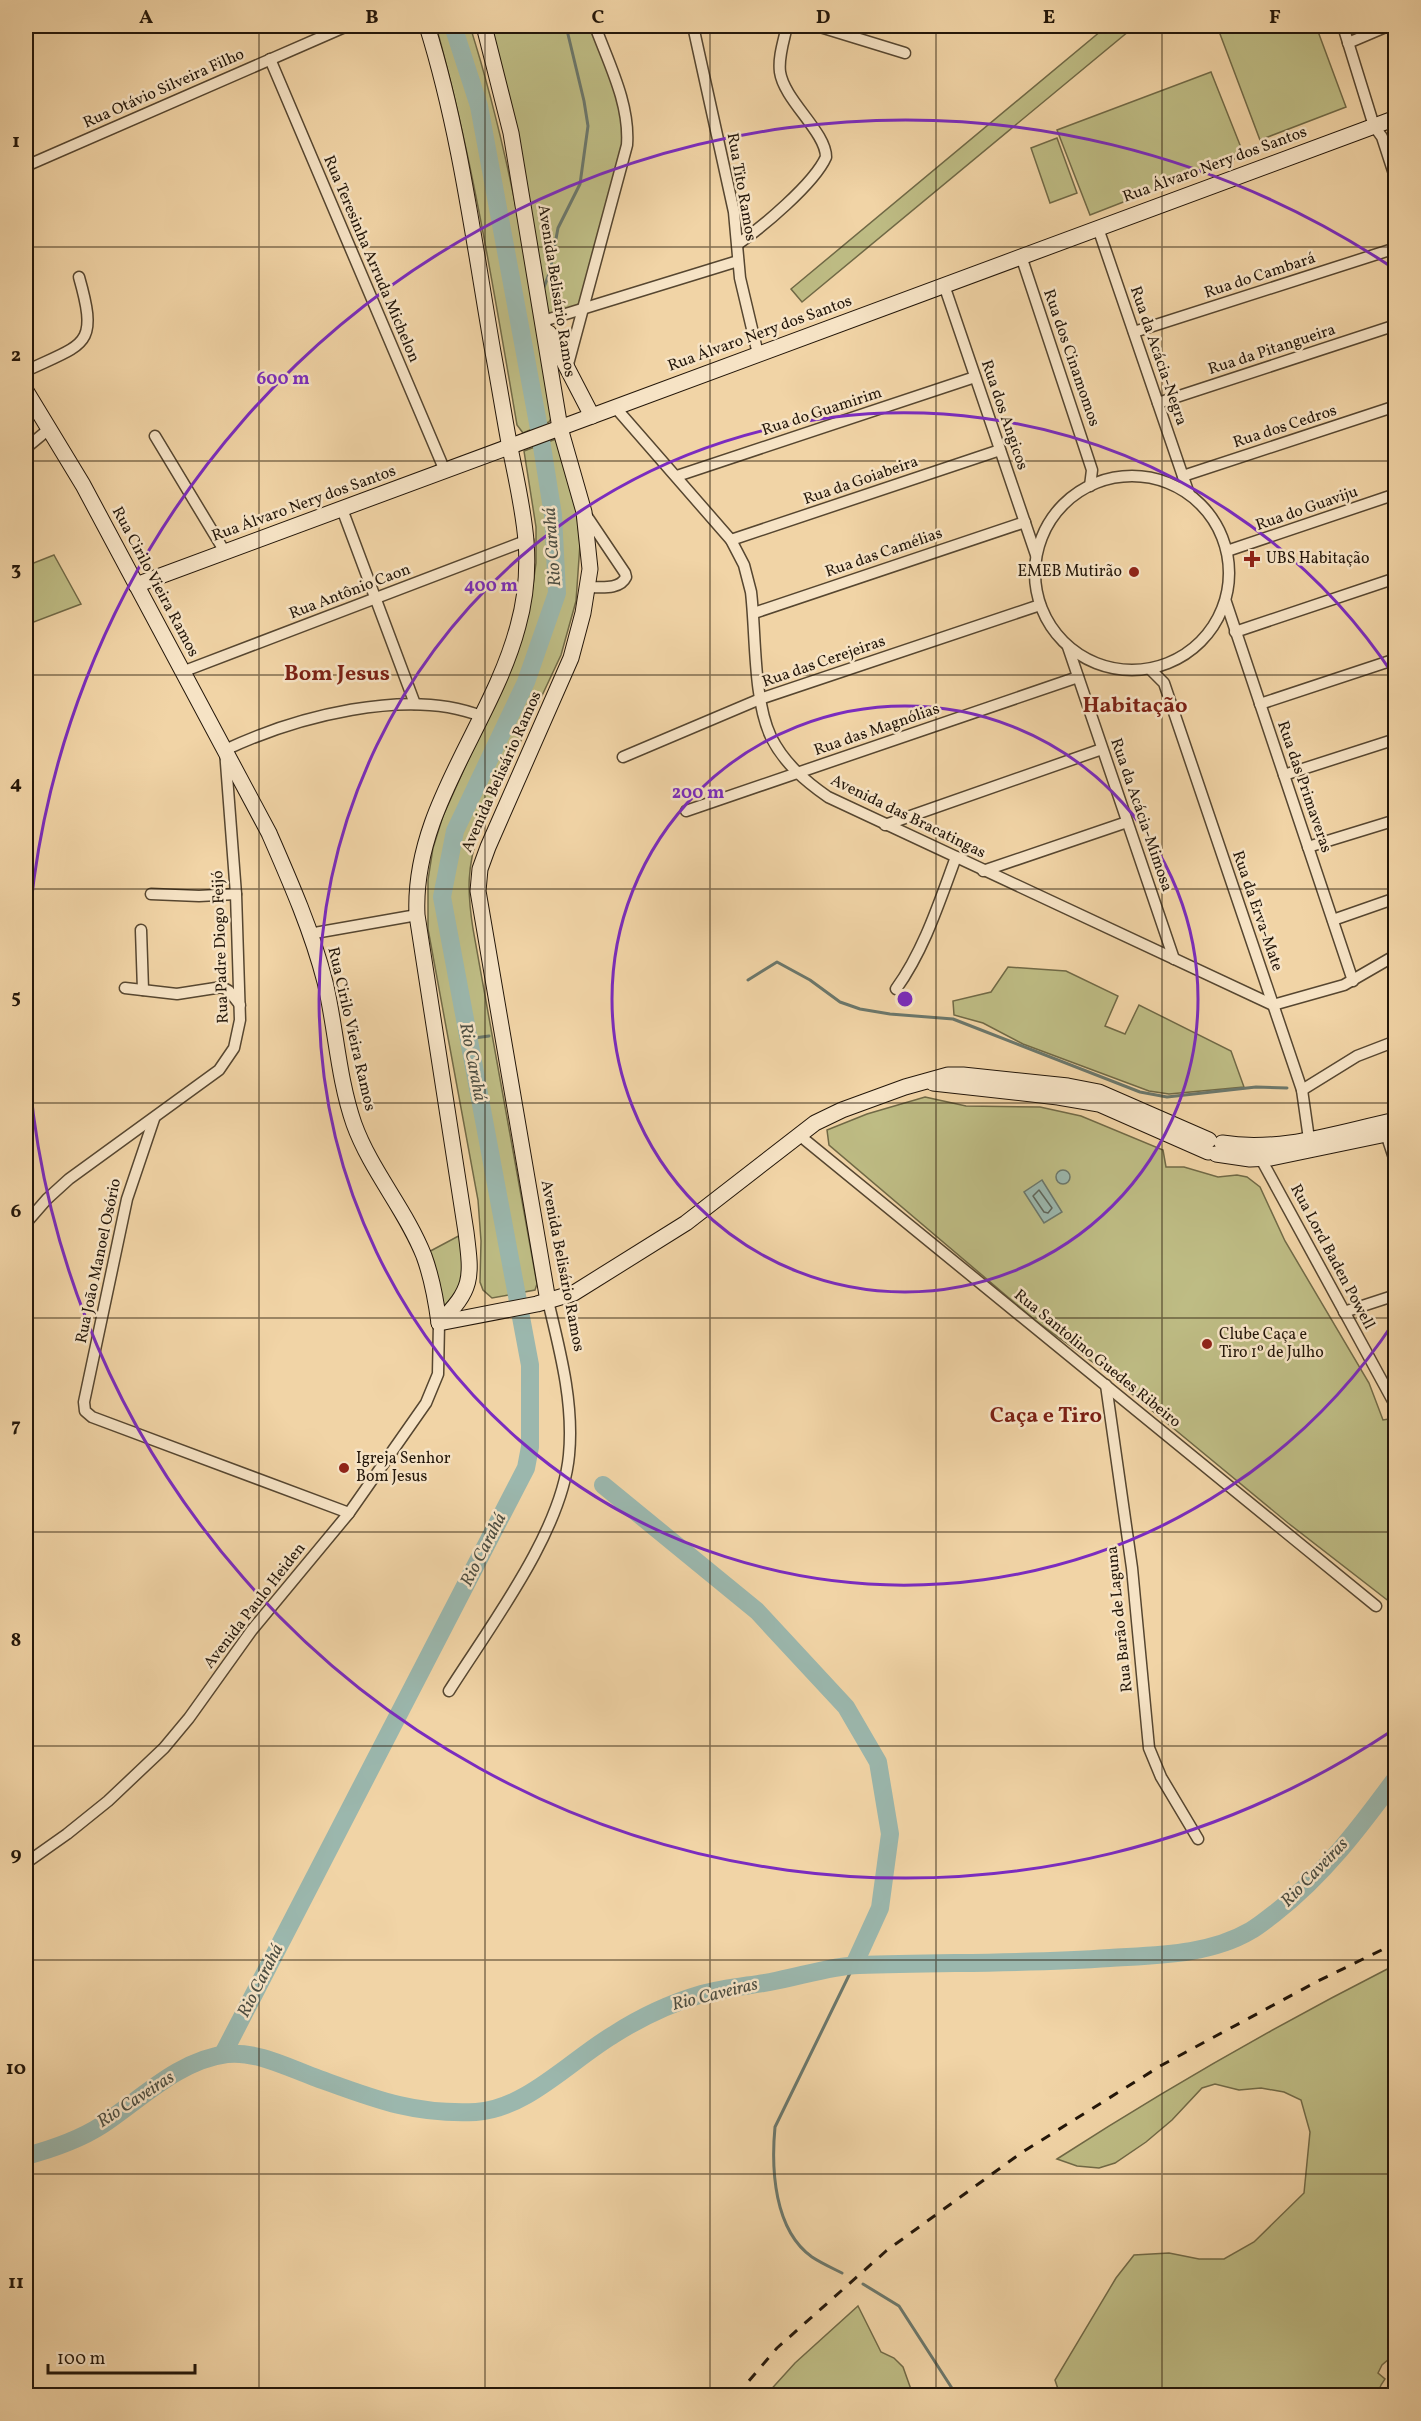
<svg xmlns="http://www.w3.org/2000/svg" width="1421" height="2421" font-family="Vollkorn,serif">
<style>
.green{fill:#bebc84;stroke:#706946;stroke-width:1.5}
.water{fill:#9bb7ad;stroke:#6b776b;stroke-width:1.5}
.lines{fill:none;stroke-linecap:round;stroke-linejoin:round}
.shore{stroke:#5f665b;stroke-width:1.5}
.stream{stroke:#6b776b;stroke-width:3}
.river{stroke:#9bb7ad;stroke-width:18}
.street-casing{stroke:#564630;stroke-width:13}
.secondary-casing{stroke:#231609;stroke-width:17}
.street{stroke:#f6e3c5;stroke-width:10}
.secondary{stroke:#f6e3c5;stroke-width:15}
.rail{stroke:#231609;stroke-width:3;stroke-dasharray:10 10;stroke-linecap:butt}
.grid{fill:none;stroke:#231609;stroke-width:1.5;stroke-opacity:0.55}
.ring{fill:none;stroke:#7b2cbf;stroke-width:3}
.poi-dot{fill:#8f2418;stroke:#f6e3c5;stroke-width:2}
.labels{text-anchor:middle;dominant-baseline:central;stroke-width:5;stroke-linejoin:round;paint-order:stroke}
.street-label{font-size:16px;fill:#231609;stroke:#f6e3c5}
.poi-label{font-size:16px;fill:#231609;stroke:#f6e3c5;text-anchor:start}
.water-label{font-size:18px;font-style:italic;fill:#4d4e42;stroke:#f6e3c5}
.district-label{font-size:22px;font-weight:bold;fill:#7a1f14;stroke:#f6e3c5}
.centre{fill:#7b2cbf;stroke:#f6e3c5;stroke-width:3}
.ring-label{font-size:18px;text-anchor:middle;font-weight:bold;fill:#7b2cbf;stroke:#f6e3c5;stroke-width:5;stroke-linejoin:round;paint-order:stroke}
.neatline{fill:none;stroke:#231609;stroke-width:2}
.grid-label{font-size:20px;text-anchor:middle;font-weight:bold;fill:#231609}
</style>
<rect width="100%" height="100%" fill="#f1d4a6"/>
<filter id="stains"><feTurbulence type="fractalNoise" baseFrequency=".00333" numOctaves="4"/><feColorMatrix values="0 0 0 0 .2 0 0 0 0 .09 0 0 0 0 .02 0 0 0 .5 -.17"/></filter>
<radialGradient id="worn" r=".72"><stop offset=".6" stop-color="#630" stop-opacity="0"/><stop offset="1" stop-color="#630" stop-opacity=".3"/></radialGradient>
<g class="green">
<path d="M436 26H470C510 153 532 285 552 417L549 422 523 433 517 425C494 291 472 156 436 26Z"/>
<polygon points="484,26 595,26 628,130 584,308 543,321"/>
<polygon points="1107,26 1135,26 802,302 791,289"/>
<polygon points="1217,26 1316,26 1346,107 1260,140"/>
<polygon points="1211,72 1244,155 1090,215 1057,130"/>
<polygon points="1057,138 1077,193 1050,203 1031,148"/>
<path d="M556 439 576 505 580 544 576 601 561 655 479 830C467 868 467 890 473 929L537 1284 535 1290 492 1298 483 1290 480 1282 481 1241 478 1200 428 929V880L433 848 443 816 515 656 531 600 536 563V527L524 451Z"/>
<polygon points="54,555 81,604 26,625 26,566"/>
<polygon points="1008,967 1066,971 1118,996 1105,1026 1125,1034 1139,1005 1231,1051 1244,1087 1169,1094 1149,1091 1023,1044 983,1023 954,1015 953,1001 991,992"/>
<polygon points="925,1097 966,1106 1040,1107 1081,1116 1163,1150 1166,1167 1184,1167 1218,1177 1237,1175 1247,1177 1260,1187 1285,1241 1369,1383 1383,1420 1395,1418 1395,1606 1288,1523 1098,1366 1036,1321 829,1145 827,1130 867,1114"/>
<polygon points="466,1232 469,1269 439,1323 423,1255"/>
<path d="M1395 1965 1396 2353 1382 2365 1378 2373 1385 2379 1381 2385 1377 2395H1060L1055 2380 1116 2278 1134 2255 1169 2253 1199 2259H1224L1254 2242 1304 2193 1310 2132 1301 2100 1284 2092 1261 2088 1239 2090 1215 2084 1202 2088 1172 2120 1146 2142 1115 2163 1099 2168 1077 2166 1057 2159C1167 2088 1279 2024 1395 1965Z"/>
<polygon points="858,2306 881,2352 894,2358 903,2367 913,2395 766,2395 795,2363"/>
</g>
<g class="water">
<circle cx="1063" cy="1177" r="7"/>
<polygon points="1042,1180 1062,1212 1044,1223 1024,1192"/>
</g>
<g class="lines">
<polygon class="shore" points="1039,1190 1052,1208 1048,1213 1044,1212 1033,1196"/>
<g class="stream">
<polyline points="543,290 550,271 558,228 580,184 588,126 584,101 566,26"/>
<polyline points="748,980 777,962 810,980 840,1002 860,1009 890,1014 953,1019 1140,1092 1167,1097 1256,1087 1287,1088"/>
<polyline points="467,1039 489,1036"/>
<path d="M842 2273C832 2268 821 2263 812 2257 774 2230 771 2169 775 2127L854 1965"/>
<polyline points="863,2284 899,2306 957,2396"/>
</g>
<g class="river">
<polyline points="603,1485 757,1611 846,1707 878,1762 890,1834 880,1908 854,1965"/>
<polyline points="223,2054 526,1468 530,1447 530,1365 442,897 455,831 526,682 557,593 553,515 540,434 479,106 453,26"/>
<path d="M26 2156C52 2149 79 2140 102 2125 141 2099 179 2060 227 2054 256 2051 287 2067 314 2077 372 2098 412 2115 476 2112 526 2109 571 2060 613 2035 641 2017 671 2003 702 1994 724 1988 747 1986 770 1982 799 1977 830 1966 859 1965 943 1962 1026 1964 1110 1958 1156 1955 1209 1955 1250 1931 1259 1926 1267 1919 1275 1913 1323 1876 1360 1827 1396 1778"/>
</g>
<g class="street-casing">
<g id="street">
<polyline points="693,26 734,212 740,278 758,354"/>
<polyline points="817,26 905,53"/>
<polyline points="1343,26 1374,126 1382,137 1396,180"/>
<polyline points="1348,43 1388,26"/>
<polyline points="270,59 445,471"/>
<polyline points="26,166 347,26"/>
<polyline points="1098,228 1189,494"/>
<path d="M738 244C762 227 814 184 826 157 826 132 784 100 780 72 778 57 784 40 787 26"/>
<polyline points="1021,256 1092,470 1090,486"/>
<polyline points="944,285 1036,555"/>
<polyline points="543,321 738,261"/>
<polyline points="1134,332 1396,248"/>
<path d="M567 368 627 145C630 104 609 64 595 26"/>
<path d="M26 371C85 343 99 347 79 277"/>
<polyline points="1158,403 1396,325"/>
<path d="M615 407 731 540 744 565 751 592C756 634 753 699 771 737 784 763 805 781 828 797L1273 1005 1344 985 1396 955"/>
<polyline points="155,436 225,552"/>
<polyline points="26,448 49,429"/>
<circle cx="1132" cy="573" r="97"/>
<polyline points="677,476 975,377"/>
<polyline points="1183,476 1396,406"/>
<polyline points="342,509 415,704"/>
<path d="M586 515 625 573 626 577C620 590 601 587 589 587"/>
<polyline points="731,540 1000,450"/>
<polyline points="1227,551 1396,494"/>
<polyline points="1226,602 1353,981"/>
<polyline points="754,613 1025,522"/>
<polyline points="1235,632 1396,578"/>
<polyline points="1068,647 1174,959"/>
<polyline points="1150,669 1164,683 1302,1090 1310,1146"/>
<polyline points="182,672 528,540"/>
<polyline points="1260,704 1396,659"/>
<polyline points="623,757 760,699 1040,605"/>
<polyline points="1284,775 1396,739"/>
<polyline points="686,811 1078,677"/>
<polyline points="885,825 1102,749"/>
<polyline points="1308,847 1396,820"/>
<polyline points="983,871 1127,822"/>
<polyline points="151,894 199,896 236,894"/>
<polyline points="1333,920 1396,898"/>
<polyline points="141,930 143,990"/>
<polyline points="309,934 417,915"/>
<polyline points="125,988 177,994 222,987 229,991 240,1005"/>
<path d="M896 989C924 950 939 903 956 857"/>
<polyline points="1302,1090 1357,1056 1396,1041"/>
<polyline points="154,1119 127,1199 84,1402 85,1411 92,1417 349,1513"/>
<polyline points="1386,1134 1396,1164"/>
<polyline points="799,1135 1376,1606"/>
<polyline points="1261,1159 1393,1401"/>
<path d="M26 1223 47 1199 69 1179 219 1070 234 1048 240 1020 236 894 225 750C295 717 407 687 481 716"/>
<polyline points="1344,1312 1396,1295"/>
<polyline points="1106,1385 1132,1568 1149,1748 1161,1777 1198,1839"/>
<path d="M449 1691C490 1626 562 1532 569 1455 574 1403 560 1351 548 1301"/>
<polyline points="26,1863 67,1834 108,1801 164,1748 189,1718 252,1630 349,1513 426,1403 438,1374 439,1323"/>
</g>
</g>
<g class="secondary-casing">
<g id="secondary">
<path d="M427 26C460 132 474 243 493 352 499 384 504 416 510 448 523 511 536 562 518 626 492 725 412 809 417 915L466 1232C472 1279 473 1289 439 1323"/>
<polyline points="484,26 511,133 560,428 584,512 590,569 583,613 571,658 488,847 480,869 478,891 548,1301"/>
<polyline points="549,333 592,416"/>
<path d="M26 391 83 485 269 833C290 881 312 931 325 982 336 1028 338 1078 354 1124 371 1171 406 1210 424 1256 432 1278 436 1300 439 1323L537 1304 574 1293 686 1223 815 1123 842 1110 905 1087 948 1075H963L1068 1086 1099 1092 1209 1140"/>
<polyline points="136,585 1396,118"/>
<polyline points="933,1083 1058,1097 1099,1104 1208,1152"/>
<path d="M1222 1143C1280 1153 1339 1132 1396 1120"/>
<polyline points="1216,1154 1250,1159 1271,1158 1396,1132"/>
</g>
</g>
<use href="#street" class="street"/>
<use href="#secondary" class="secondary"/>
<polyline class="rail" points="736,2396 777,2348 886,2251 1021,2153 1162,2065 1318,1981 1396,1943"/>
</g>
<path class="grid" d="M259 26V2396M485 26V2396M710 26V2396M936 26V2396M1162 26V2396M26 247H1396M26 461H1396M26 675H1396M26 889H1396M26 1103H1396M26 1318H1396M26 1532H1396M26 1746H1396M26 1960H1396M26 2174H1396"/>
<g class="ring">
<circle cx="905" cy="999" r="293"/>
<path d="M1394 1322A586 586 0 1 1 1394 676"/>
<path d="M1390 1732A879 879 0 1 1 1390 266"/>
</g>
<g class="poi-dot">
<path d="M1249 550h6v6h6v6h-6v6h-6v-6h-6v-6h6z"/>
<circle cx="1134" cy="572" r="6"/>
<circle cx="1207" cy="1344" r="6"/>
<circle cx="344" cy="1468" r="6"/>
</g>
<g class="labels">
<g class="street-label">
<text transform="translate(164 89) rotate(-24)">Rua Otávio Silveira Filho</text>
<text transform="translate(1215 165) rotate(-20)">Rua Álvaro Nery dos Santos</text>
<text transform="translate(741 187) rotate(80)">Rua Tito Ramos</text>
<text transform="translate(371 259) rotate(67)">Rua Teresinha Arruda Michelon</text>
<text transform="translate(1260 276) rotate(-18)">Rua do Cambará</text>
<text transform="translate(556 291) rotate(81)">Avenida Belisário Ramos</text>
<text transform="translate(760 334) rotate(-20)">Rua Álvaro Nery dos Santos</text>
<text transform="translate(1272 350) rotate(-18)">Rua da Pitangueira</text>
<text transform="translate(1158 356) rotate(71)">Rua da Acácia-Negra</text>
<text transform="translate(1071 358) rotate(71)">Rua dos Cinamomos</text>
<text transform="translate(822 412) rotate(-18)">Rua do Guamirim</text>
<text transform="translate(1004 415) rotate(71)">Rua dos Angicos</text>
<text transform="translate(1285 427) rotate(-18)">Rua dos Cedros</text>
<text transform="translate(861 481) rotate(-19)">Rua da Goiabeira</text>
<text transform="translate(304 504) rotate(-20)">Rua Álvaro Nery dos Santos</text>
<text transform="translate(1307 509) rotate(-19)">Rua do Guaviju</text>
<text transform="translate(884 553) rotate(-19)">Rua das Camélias</text>
<text transform="translate(155 582) rotate(62)">Rua Cirilo Vieira Ramos</text>
<text transform="translate(350 592) rotate(-21)">Rua Antônio Caon</text>
<text transform="translate(824 662) rotate(-19)">Rua das Cerejeiras</text>
<text transform="translate(877 730) rotate(-19)">Rua das Magnólias</text>
<text transform="translate(502 772) rotate(-66)">Avenida Belisário Ramos</text>
<text transform="translate(1304 787) rotate(71)">Rua das Primaveras</text>
<text transform="translate(1141 815) rotate(71)">Rua da Acácia-Mimosa</text>
<text transform="translate(908 817) rotate(26)">Avenida das Bracatingas</text>
<text transform="translate(1257 911) rotate(71)">Rua da Erva-Mate</text>
<text transform="translate(221 947) rotate(-92)">Rua Padre Diogo Feijó</text>
<text transform="translate(351 1029) rotate(77)">Rua Cirilo Vieira Ramos</text>
<text transform="translate(1332 1257) rotate(62)">Rua Lord Baden Powell</text>
<text transform="translate(99 1261) rotate(-78)">Rua João Manoel Osório</text>
<text transform="translate(562 1266) rotate(79)">Avenida Belisário Ramos</text>
<text transform="translate(1097 1359) rotate(39)">Rua Santolino Guedes Ribeiro</text>
<text transform="translate(255 1606) rotate(-52)">Avenida Paulo Heiden</text>
<text transform="translate(1120 1619) rotate(-96)">Rua Barão de Laguna</text>
</g>
<g class="poi-label">
<text x="1266" y="559">UBS Habitação</text>
<text x="1122" y="572" text-anchor="end">EMEB Mutirão</text>
<text x="1219" y="1335">Clube Caça e<tspan x="1219" dy="18">Tiro 1º de Julho</tspan></text>
<text x="356" y="1459">Igreja Senhor<tspan x="356" dy="18">Bom Jesus</tspan></text>
</g>
<g class="water-label">
<text transform="translate(553 547) rotate(-94)">Rio Carahá</text>
<text transform="translate(472 1062) rotate(79)">Rio Carahá</text>
<text transform="translate(484 1550) rotate(-63)">Rio Carahá</text>
<text transform="translate(1315 1873) rotate(-46)">Rio Caveiras</text>
<text transform="translate(261 1981) rotate(-63)">Rio Carahá</text>
<text transform="translate(715 1995) rotate(-14)">Rio Caveiras</text>
<text transform="translate(136 2100) rotate(-33)">Rio Caveiras</text>
</g>
<g class="district-label">
<text x="337" y="674">Bom Jesus</text>
<text x="1135" y="706">Habitação</text>
<text x="1046" y="1416">Caça e Tiro</text>
</g>
</g>
<circle cx="905" cy="999" r="9" class="centre"/>
<g class="ring-label">
<text x="283" y="384">600 m</text>
<text x="491" y="591">400 m</text>
<text x="698" y="798">200 m</text>
</g>
<rect width="1421" height="2421" fill="none" stroke="#f1d4a6" stroke-width="66"/>
<path d="M48 2364v9h147v-9" fill="none" stroke="#231609" stroke-width="3"/>
<text x="57" y="2364" font-size="18" fill="#231609" stroke="#f6e3c5" stroke-width="4.5" paint-order="stroke">100 m</text>
<rect x="33" y="33" width="1355" height="2355" class="neatline"/>
<g class="grid-label">
<text x="146" y="23">A</text>
<text x="372" y="23">B</text>
<text x="598" y="23">C</text>
<text x="823" y="23">D</text>
<text x="1049" y="23">E</text>
<text x="1275" y="23">F</text>
<text x="16" y="147">1</text>
<text x="16" y="361">2</text>
<text x="16" y="575">3</text>
<text x="16" y="789">4</text>
<text x="16" y="1003">5</text>
<text x="16" y="1217">6</text>
<text x="16" y="1431">7</text>
<text x="16" y="1646">8</text>
<text x="16" y="1860">9</text>
<text x="16" y="2074">10</text>
<text x="16" y="2288">11</text>
</g>
<rect width="100%" height="100%" filter="url(#stains)"/>
<rect width="100%" height="100%" fill="url(#worn)"/>
</svg>
